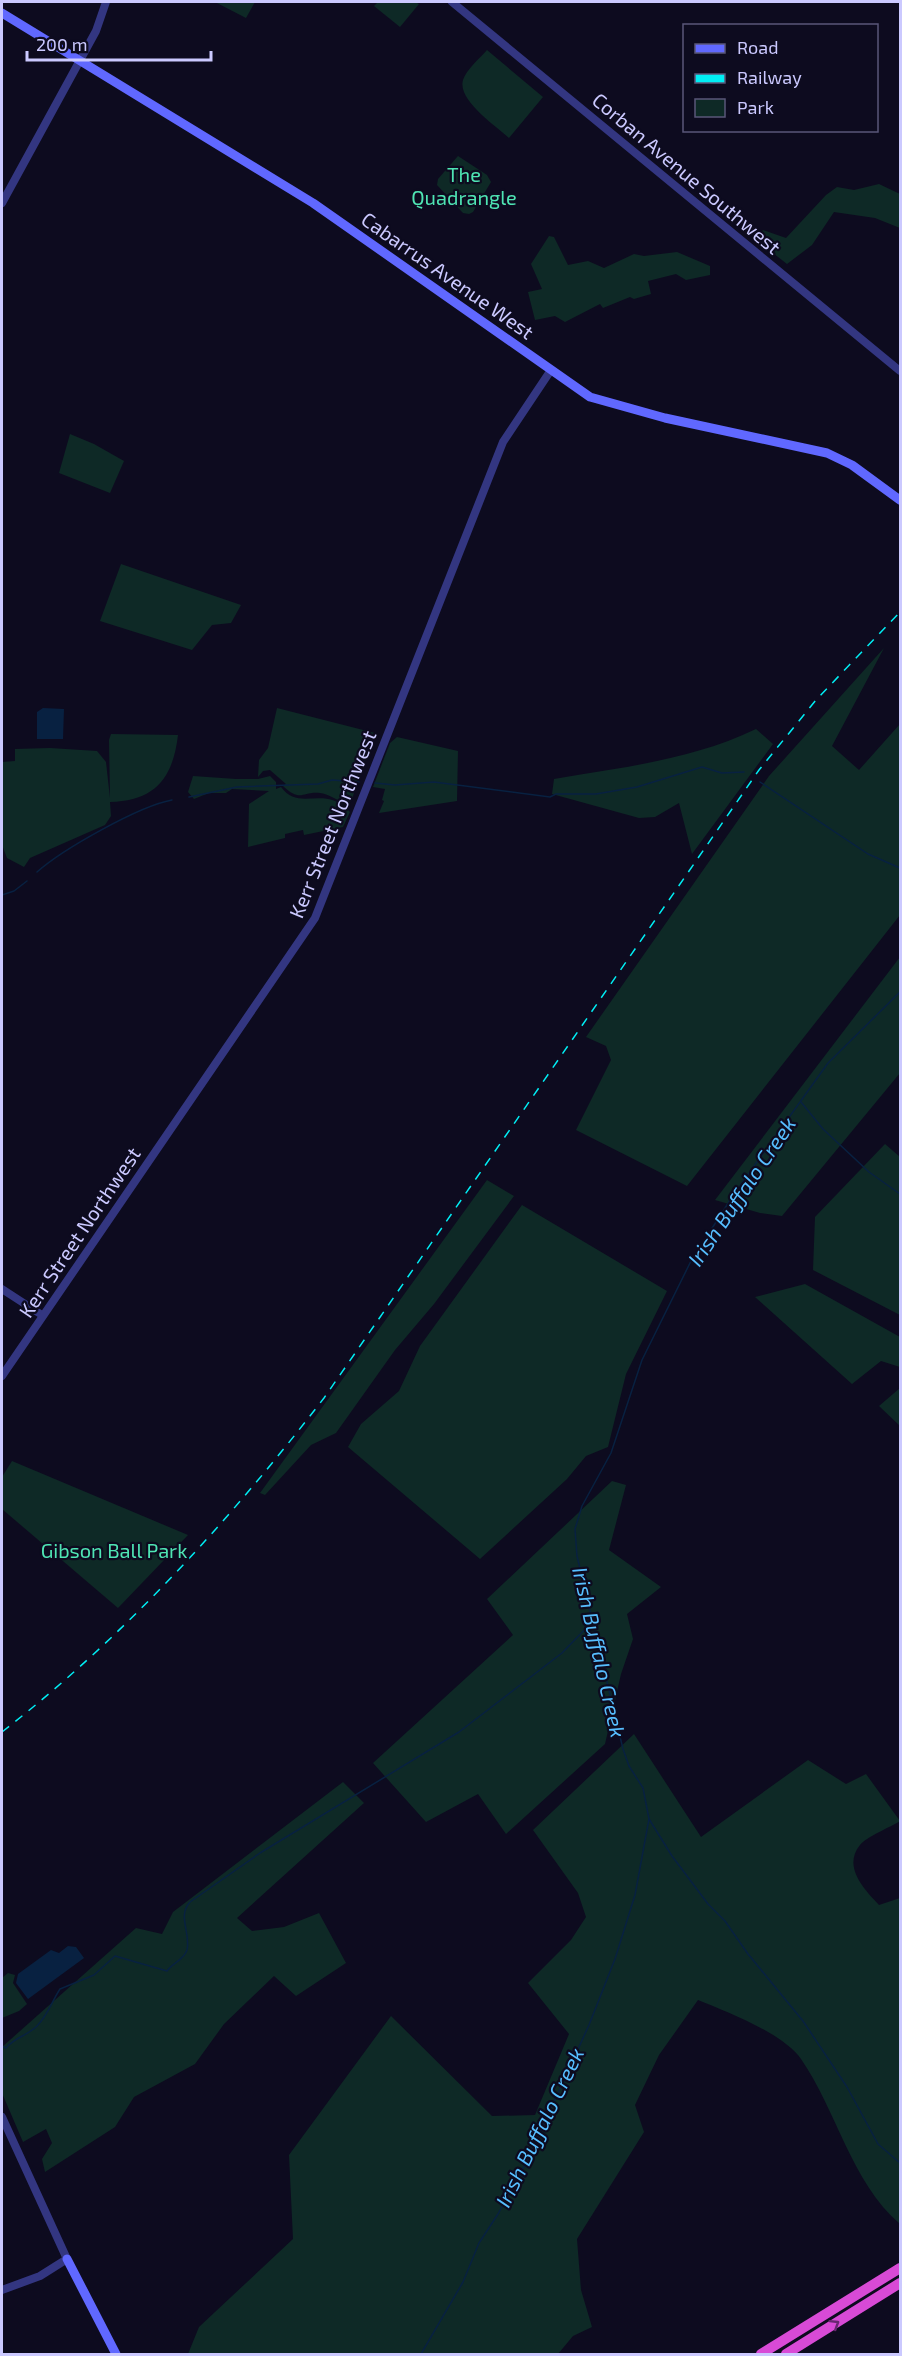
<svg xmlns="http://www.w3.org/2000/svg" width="902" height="2356" font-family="'Exo 2',sans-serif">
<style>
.green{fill:#0e2926}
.water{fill:#082141}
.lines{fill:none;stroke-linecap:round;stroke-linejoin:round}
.stream{stroke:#082141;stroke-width:1.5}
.tertiary{stroke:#333681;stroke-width:8}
.secondary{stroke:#6068ff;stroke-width:9}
.trunk{stroke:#d84ad6;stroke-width:10}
.rail{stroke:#00eef4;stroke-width:1.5;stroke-dasharray:9 8;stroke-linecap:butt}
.oneway{stroke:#682771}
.labels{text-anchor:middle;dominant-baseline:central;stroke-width:4.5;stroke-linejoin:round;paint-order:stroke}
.street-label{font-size:20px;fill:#cbc9ff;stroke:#0d0b1f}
.park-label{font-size:20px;fill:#4fe5b4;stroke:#0d0b1f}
.water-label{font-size:21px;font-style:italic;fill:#57beff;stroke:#0d0b1f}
</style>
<rect width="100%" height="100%" fill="#0d0b1f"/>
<g class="green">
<polygon points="215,2 255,2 246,18"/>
<polygon points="378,2 415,2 419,4 400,27 374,6"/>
<path d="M487 50 543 97 509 138C496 126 457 100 463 80 466 70 480 58 487 50Z"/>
<polygon points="458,156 487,175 491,182 473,212 469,214 463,213 437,185 438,179"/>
<polygon points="879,184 900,194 900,228 875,218 834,212 812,245 787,264 755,239 763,230 786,238 826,195 837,187 854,190"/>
<polygon points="549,236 554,237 568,265 588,261 604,268 634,254 644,256 677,252 710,266 710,275 686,280 676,274 648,281 651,294 634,299 630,297 603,308 600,304 565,322 555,316 535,320 528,292 542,289 531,264"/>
<polygon points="70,434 94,444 124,461 110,493 59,473"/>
<polygon points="121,564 241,605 231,623 212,625 192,650 100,621"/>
<polygon points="884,648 832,746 859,770 900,724 900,915 687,1186 576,1130 611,1060 606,1046 586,1037 769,776"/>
<path d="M277 708 375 733 352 799 344 803C337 800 328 794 320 793 302 791 301 803 283 786L286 784 270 770 263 771 258 777 259 760 268 748Z"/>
<path d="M756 729 773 744 692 854 679 803 655 817 639 818 552 794 554 779C624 767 691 760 756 729Z"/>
<path d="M111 734 178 735C173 778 155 801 110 802L111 816 105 825 30 858 24 867 7 858 2 845V762L15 761V749L50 748 97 751 106 762 110 798 109 740Z"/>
<polygon points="397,737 458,751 457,801 379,813 384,801 382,800 385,789 373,787 390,743"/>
<path d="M193 776 236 779H258L270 776 276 782V789L281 787C300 813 324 783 350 812L343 827 304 835 303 830 285 834V838L248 847 249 804 269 791 232 789 226 793H209L194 799 188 792Z"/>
<polygon points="900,957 900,1073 782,1216 760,1213 715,1200"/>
<polygon points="885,1144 900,1157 900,1315 813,1270 815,1217"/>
<polygon points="487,1180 514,1196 434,1304 395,1350 336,1433 311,1445 265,1495 260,1493"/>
<polygon points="522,1205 667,1291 626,1374 608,1447 586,1456 567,1479 480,1559 348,1447 361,1424 399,1391 420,1346"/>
<polygon points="805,1284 900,1337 900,1367 881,1361 852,1384 755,1297"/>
<polygon points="900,1388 900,1426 879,1406"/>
<polygon points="12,1461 188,1535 118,1608 2,1509 2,1477"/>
<polygon points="612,1481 626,1485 609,1550 661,1587 627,1614 633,1639 621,1674 605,1744 506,1834 478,1794 426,1822 373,1763 513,1635 487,1599"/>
<path d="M634 1734 701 1837 808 1760 846 1784 866 1774 900 1821C891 1827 866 1837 860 1845 842 1867 865 1890 879 1905L900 1898V2224C851 2182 836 2109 801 2059 783 2033 727 2012 698 2000L659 2055 635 2105 644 2132 577 2239 581 2290 592 2327 573 2336 558 2354H188L199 2327 293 2239 289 2155 391 2016 492 2116 535 2115 569 2034 528 1983 571 1940 586 1917 578 1893 533 1830Z"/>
<polygon points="343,1782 364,1803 237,1918 252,1931 284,1927 319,1913 346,1963 296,1996 274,1976 224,2024 195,2064 134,2097 115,2127 45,2172 42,2159 52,2143 46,2129 23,2142 2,2093 2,2047 136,1928 162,1934 173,1912"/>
<polygon points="8,1973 15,1975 13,1983 27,2004 19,2011 2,2018 2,1978"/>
</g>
<g class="water">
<polygon points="43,708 64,709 63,739 37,739 37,712"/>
<polygon points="68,1946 76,1947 84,1958 28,1999 16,1983 18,1974 51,1950 59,1953"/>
</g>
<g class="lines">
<g class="stream">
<polyline points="760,782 868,854 900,868"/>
<polyline points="375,783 395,785 434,782 550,797 556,794 596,794 637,787 702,767 722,773 744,772"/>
<polyline points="189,797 237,787 318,784 332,780 359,782"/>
<path d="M37 872C63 849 139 806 172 800"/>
<polyline points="2,895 14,891 27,881"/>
<polyline points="801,1102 823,1129 869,1172 900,1194"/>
<polyline points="649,1819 672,1856 708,1904 725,1921 748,1954 803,2021 847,2087 878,2144 900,2163"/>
<path d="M2 2046 6 2048C15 2037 27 2036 37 2026 48 2015 52 2001 60 1989L94 1975 115 1956 167 1971C172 1963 184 1960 187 1950 191 1933 177 1916 190 1902L260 1853 459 1732 562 1653 593 1621"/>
<polyline points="421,2354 463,2282 479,2243 498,2214 527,2161 589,2025 615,1959 635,1895 649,1819 643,1788 629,1766 623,1749 577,1556 575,1529 582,1506 611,1453 642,1360 691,1261 734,1194 828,1063 900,992"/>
</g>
<g class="tertiary">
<polyline points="452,2 900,371"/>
<polyline points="2,203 96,31 106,2"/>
<polyline points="2,1289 42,1315"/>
<polyline points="2,1376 315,918 503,442 551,370"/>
<polyline points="2,2117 67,2259 40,2276 2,2290"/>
</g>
<g class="secondary">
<polyline points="2,13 313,203 590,397 665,418 827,453 852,465 900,500"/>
<polyline points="67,2259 116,2354"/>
</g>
<g class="trunk">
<polyline points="761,2354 900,2268"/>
<polyline points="786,2354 900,2283"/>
</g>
<path class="rail" d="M2 1732C125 1636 228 1522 324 1398L759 770 816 700 900 612"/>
</g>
<defs><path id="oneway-chevron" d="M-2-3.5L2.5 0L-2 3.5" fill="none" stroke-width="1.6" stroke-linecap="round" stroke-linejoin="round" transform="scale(1.5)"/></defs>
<use class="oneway" href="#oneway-chevron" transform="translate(835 2324) rotate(-32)"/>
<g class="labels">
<g class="street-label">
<text transform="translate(687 173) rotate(40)">Corban Avenue Southwest</text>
<text transform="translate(448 275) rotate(35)">Cabarrus Avenue West</text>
<text transform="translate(332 824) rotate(-68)">Kerr Street Northwest</text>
<text transform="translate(79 1232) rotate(-56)">Kerr Street Northwest</text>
</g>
<g class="park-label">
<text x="464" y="174">The<tspan x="464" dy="23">Quadrangle</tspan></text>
<text x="114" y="1550">Gibson Ball Park</text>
</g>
<g class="water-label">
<text transform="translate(741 1191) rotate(-56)">Irish Buffalo Creek</text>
<text transform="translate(600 1652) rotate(77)">Irish Buffalo Creek</text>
<text transform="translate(539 2127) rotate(-64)">Irish Buffalo Creek</text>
</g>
</g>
<rect width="902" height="2356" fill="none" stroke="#cbc9ff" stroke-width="6"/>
<rect x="683" y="24" width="195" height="108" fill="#0d0b1f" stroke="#595779" stroke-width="1.5"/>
<rect x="695" y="44" width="30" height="9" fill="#6068ff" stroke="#595779" stroke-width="1.5"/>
<text x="737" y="54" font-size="18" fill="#cbc9ff">Road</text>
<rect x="695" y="74" width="30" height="9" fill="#00eef4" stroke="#595779" stroke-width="1.5"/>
<text x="737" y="84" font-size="18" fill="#cbc9ff">Railway</text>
<rect x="695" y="99" width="30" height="18" fill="#0e2926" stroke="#595779" stroke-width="1.5"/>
<text x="737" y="114" font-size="18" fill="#cbc9ff">Park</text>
<path d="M27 51v9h184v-9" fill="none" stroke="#cbc9ff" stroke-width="3"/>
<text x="36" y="51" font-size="18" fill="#cbc9ff" stroke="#0d0b1f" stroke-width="4.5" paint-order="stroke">200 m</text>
</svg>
